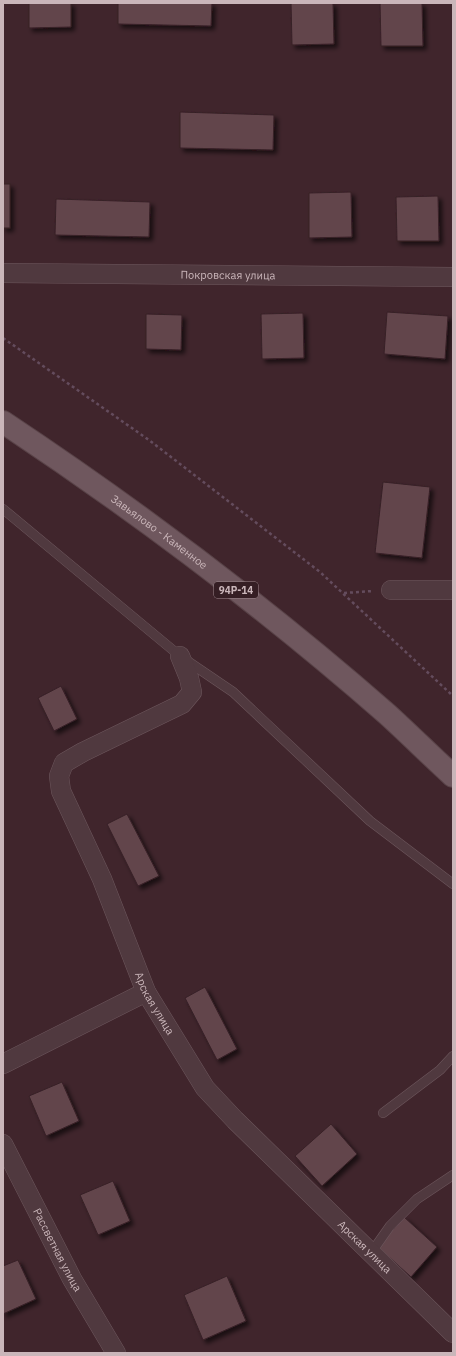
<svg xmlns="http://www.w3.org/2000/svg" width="456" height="1356" font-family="'IBM Plex Sans',sans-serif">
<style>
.building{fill:#62444b;stroke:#372026;filter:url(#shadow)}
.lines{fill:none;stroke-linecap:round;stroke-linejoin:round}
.service-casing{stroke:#6d575d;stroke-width:10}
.minor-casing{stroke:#6d575d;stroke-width:20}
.primary-casing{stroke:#594348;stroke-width:24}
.path{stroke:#644c5d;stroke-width:2.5;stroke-dasharray:3 3;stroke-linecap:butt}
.service{stroke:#50393f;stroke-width:9}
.minor{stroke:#50393f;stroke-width:19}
.primary{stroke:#6f575e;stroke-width:22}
.labels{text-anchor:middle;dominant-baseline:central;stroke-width:3;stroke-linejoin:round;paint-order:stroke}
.shield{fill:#351e24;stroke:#9d888d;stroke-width:1}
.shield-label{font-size:10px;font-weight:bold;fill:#cab6ba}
.street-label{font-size:11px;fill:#cab6ba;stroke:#351e24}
</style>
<defs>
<filter id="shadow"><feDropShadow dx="3.5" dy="3.5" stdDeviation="2" flood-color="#0009"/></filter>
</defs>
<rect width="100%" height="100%" fill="#40252c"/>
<g class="building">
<polygon points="29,3 71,3 71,27 29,28"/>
<polygon points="118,3 212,3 211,26 118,24"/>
<polygon points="291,3 333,3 334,44 292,45"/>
<polygon points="380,3 422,3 423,46 381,46"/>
<polygon points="180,112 274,115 273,150 180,148"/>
<rect x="3" y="184" width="7" height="44"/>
<polygon points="351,192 352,237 309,238 309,193"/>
<polygon points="438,196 439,241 397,241 396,197"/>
<polygon points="56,199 150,202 149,237 55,235"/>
<polygon points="387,312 448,316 445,359 384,354"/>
<polygon points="303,313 304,358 262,359 261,314"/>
<polygon points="146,314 182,315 181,350 146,349"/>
<polygon points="383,482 430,487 422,558 375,553"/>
<polygon points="61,686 77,719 54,731 38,698"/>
<polygon points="127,814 159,876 138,886 107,824"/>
<polygon points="205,987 237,1049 217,1060 185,998"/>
<polygon points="62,1082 79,1121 46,1136 29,1096"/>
<polygon points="331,1124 357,1154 322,1186 295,1156"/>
<polygon points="113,1181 130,1221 98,1235 80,1195"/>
<polygon points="404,1217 437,1247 411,1277 378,1247"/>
<polygon points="18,1260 36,1299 3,1314 3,1266"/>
<polygon points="227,1276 246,1321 203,1340 184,1295"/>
</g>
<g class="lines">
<g class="service-casing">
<g id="service">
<polyline points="3,509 180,656 233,692 370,821 453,884"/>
<polyline points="383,1113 440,1070 453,1056"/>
<polyline points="371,1253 390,1226 417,1199 453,1175"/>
</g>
</g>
<g class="minor-casing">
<g id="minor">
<path id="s1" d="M3 273 453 277"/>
<polyline points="391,590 453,590"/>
<path id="s2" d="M180 656 189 678 192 692 182 704 83 752 64 763 59 776 61 791 102 879 146 992 205 1088 235 1120 453 1333"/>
<polyline points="3,1064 146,992"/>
<path id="s3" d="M3 1144 72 1279 116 1353"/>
</g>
</g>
<g class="primary-casing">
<g id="primary">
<path id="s4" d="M3 422C137 511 266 608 387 714 409 734 431 756 453 776"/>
</g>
</g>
<g class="path">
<polyline points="3,338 149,440 320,572 453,696"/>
<polyline points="344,593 373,591"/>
</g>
<use href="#service" class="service"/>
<use href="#minor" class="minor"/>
<use href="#primary" class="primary"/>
</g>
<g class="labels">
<rect class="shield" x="214" y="582" width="44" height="16" rx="3"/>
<g class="shield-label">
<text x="236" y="590">94Р-14</text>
</g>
<g class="street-label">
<text stroke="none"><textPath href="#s1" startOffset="225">Покровская улица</textPath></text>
<text stroke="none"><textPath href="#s4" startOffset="191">Завьялово - Каменное</textPath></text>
<text stroke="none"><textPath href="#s2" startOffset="447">Арская улица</textPath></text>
<text stroke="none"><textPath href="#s2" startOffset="771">Арская улица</textPath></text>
<text stroke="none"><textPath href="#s3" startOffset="119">Рассветная улица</textPath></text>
</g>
</g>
<rect width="456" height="1356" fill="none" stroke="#cab6ba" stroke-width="8"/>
</svg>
